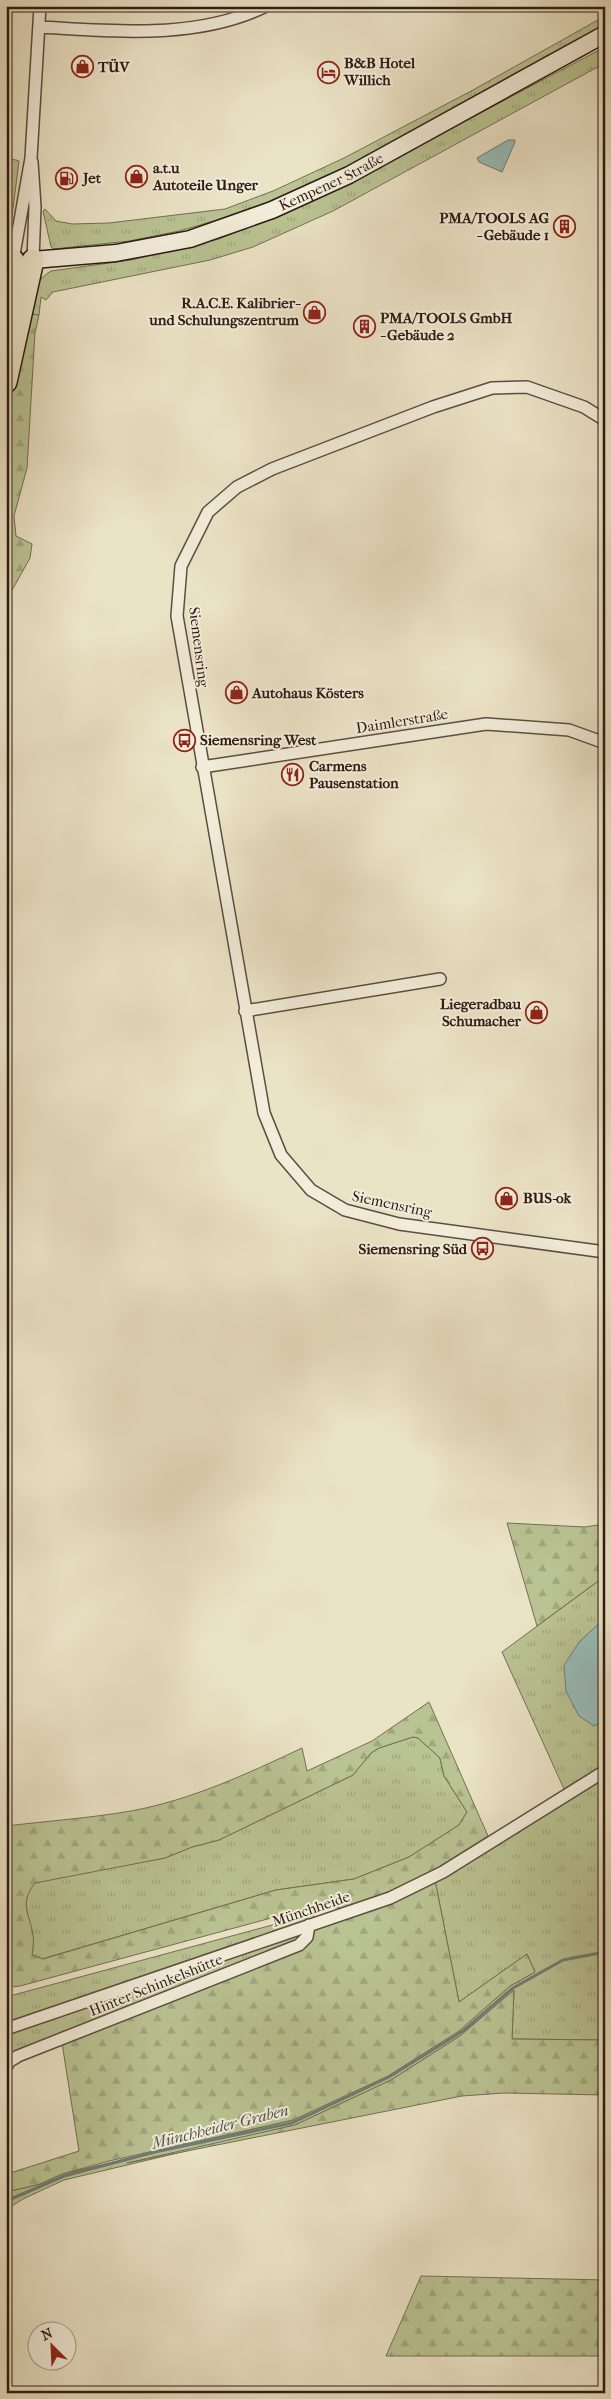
<svg xmlns="http://www.w3.org/2000/svg" width="611" height="2399" viewBox="0 0 611 2399" font-family="'IM FELL French Canon',serif">
<style>
.grass{fill:url(#grass-tufts);stroke:#746f53}
.forest{fill:url(#forest-firs);stroke:#746f53;fill-rule:evenodd}
.water{fill:#99bdba;stroke:#6e7c77}
.lines{fill:none;stroke-linecap:round;stroke-linejoin:round}
.stream{stroke:#6e7c77;stroke-width:3}
.street-casing{stroke:#5d4d40;stroke-width:14}
.secondary-casing{stroke:#2e1b13;stroke-width:19}
.highway-casing{stroke:#2e1b13;stroke-width:24}
.street{stroke:#f2edda;stroke-width:11}
.secondary{stroke:#f2edda;stroke-width:16}
.highway{stroke:#ebe3c6;stroke-width:21}
.labels{text-anchor:middle;stroke-width:4;stroke-linejoin:round;paint-order:stroke}
.poi-label{font-size:15px;font-weight:bold;fill:#2e1b13;stroke:#f2edda;text-anchor:start}
.street-label{font-size:15px;fill:#2e1b13;stroke:#f2edda}
.water-label{font-size:16px;font-style:italic;fill:#53544d;stroke:#f2edda}
</style>
<defs>
<pattern id="grass-tufts" width="24" height="20" patternUnits="userSpaceOnUse" patternTransform="scale(1.25)"><rect width="24" height="20" fill="#bac393"/><path d="M3 7l-1-3M5 7V3M7 7l1-3M15 17l-1-3M17 17v-4M19 17l1-3" fill="none" stroke="#a0a77e"/></pattern>
<pattern id="forest-firs" width="22" height="20" patternUnits="userSpaceOnUse" patternTransform="scale(1.25)"><rect width="22" height="20" fill="#bac393"/><path d="M5 1l3.5 6h-7zM16 11l3.5 6h-7z" fill="#a0a77e"/></pattern>
</defs>
<rect width="100%" height="100%" fill="#ebe3c6"/>
<filter id="stains"><feTurbulence type="fractalNoise" baseFrequency=".004" numOctaves="4"/><feColorMatrix values="0 0 0 0 .2 0 0 0 0 .09 0 0 0 0 .02 0 0 0 .5 -.17"/></filter>
<radialGradient id="worn" r=".72"><stop offset=".6" stop-color="#630" stop-opacity="0"/><stop offset="1" stop-color="#630" stop-opacity=".3"/></radialGradient>
<!-- grass -->
<path class="grass" d="M605,16V29L350,167L259,208L179,231L129,241L54,249L51,247L43,211L45,209L56,221L72,224L109,223L225,209L273,191L344,158L473,90Z
M605,47V63L333,211L253,247L210,260L53,292L46,300L41,297L39,315L31,314C34,294 33,282 51,271L131,260L219,239L294,209L359,177Z
M12,159L19,161L10,232L6,240L9,163Z
M605,1576V1620L580,1641L594,1726L605,1720V1764L564,1789L502,1652Z
M413,1737L418,1738L440,1758L444,1776L467,1812L459,1825L409,1857L354,1879L276,1890L42,1959L32,1955C33,1949 34,1941 32,1935C29,1916 17,1892 40,1880L165,1858L192,1847L219,1840L353,1775L371,1753L379,1748Z
M605,1776V2040L512,2039L514,1991L460,2036L391,2080L295,2125L64,2180L23,2199L7,2209V2192L40,2184L62,2174L293,2120L459,2031L510,1986L535,1972L527,1954L459,2002L435,1880Z
M313,1914L315,1919L9,2034L302,1933L301,1941L6,2057V1997Z"/>
<!-- forest -->
<path class="forest" d="M31,314L39,315L35,333L27,468L14,516L16,536L32,544L30,558L6,601V420Z
M507,1523L585,1527L605,1524V1576L537,1626Z
M429,1702L488,1836L407,1887L341,1908L312,1907L20,1986L12,1987L6,1981V1826C48,1821 90,1818 131,1811C191,1800 247,1774 302,1748L307,1771L372,1741ZM413,1737L418,1738L440,1758L444,1776L467,1812L459,1825L409,1857L354,1879L276,1890L43,1959L32,1955C33,1949 34,1941 33,1935C29,1912 19,1904 35,1883L165,1858L192,1847L219,1840L353,1775L371,1753L379,1748Z
M435,1880L459,2002L527,1954L535,1972L510,1986L459,2031L388,2076L293,2120L109,2161L62,2174L40,2184L7,2192V2174L79,2151L62,2043L311,1938L317,1927L410,1895Z
M514,1990L512,2039L605,2040V2095L504,2093L462,2096L127,2163L295,2125L391,2080L460,2036Z
M421,2276L605,2280V2356H386Z"/>
<!-- water -->
<path class="water" d="M508,140H515V142L502,172L479,162L477,158Z
M603,1620H605V1720L594,1726L579,1716L566,1691L564,1665L580,1641Z"/>
<g class="lines">
<!-- stream -->
<path class="stream" d="M11,2199L64,2176L155,2152L292,2123L389,2077L463,2031L513,1988L563,1960L605,1952"/>
<defs>
<path id="street" d="M40,27C114,31 197,40 266,6
M32,162L35,207L33,260
M13,260L31,158L40,6
M605,420L584,407L527,387L492,388L433,407L272,469L237,487L208,512L181,566L177,616L264,1113L281,1155L311,1190L345,1210L399,1224L605,1252
M202,767L486,724L569,730L605,743
M245,1011L440,979
M6,2029L390,1898L443,1872L605,1771
M6,2067L10,2061L18,2056L299,1945L307,1937L309,1925"/>
<g id="secondary">
<path id="s1" d="M33,260L116,253L190,239L272,210L349,175L605,34"/>
</g>
<path id="highway" d="M6,301L13,260
M6,382L33,260"/>
</defs>
<!-- street casing -->
<use href="#street" class="street-casing"/>
<!-- secondary casing -->
<use href="#secondary" class="secondary-casing"/>
<!-- highway casing -->
<use href="#highway" class="highway-casing"/>
<!-- street -->
<use href="#street" class="street"/>
<!-- secondary -->
<use href="#secondary" class="secondary"/>
<!-- highway -->
<use href="#highway" class="highway"/>
</g>
<!-- icons -->
<defs>
<symbol id="shop-ring" viewBox="-11 -11 22 22"><circle r="9.5" fill="#f2edda" stroke="#8f2418" stroke-width="1.5"/><path d="M-5-2.5h2.3a2.7 3.5 0 0 1 5.4 0H5L5.5 6h-11ZM-1.5-2.5h3a1.5 2.3 0 0 0-3 0Z" fill="#8f2418"/></symbol>
<symbol id="hotel-ring" viewBox="-11 -11 22 22"><circle r="9.5" fill="#f2edda" stroke="#8f2418" stroke-width="1.5"/><path d="M-6-4.5h1.5V1H6V5H4.5V3h-9V5H-6ZM-4 0a1.8 1.8 0 1 1 3.6 0ZM.5 0V-2.5h3Q6-2.5 6 0Z" fill="#8f2418"/></symbol>
<symbol id="fuel-ring" viewBox="-11 -11 22 22"><circle r="9.5" fill="#f2edda" stroke="#8f2418" stroke-width="1.5"/><path d="M-5.5-6h7V0h2V4h1.3V-2.5L3-4.5l.8-.8L6-3V5H2.5V1h-1V6h-7ZM-4.2-4.7v3.2H.2V-4.7Z" fill="#8f2418"/></symbol>
<symbol id="building-ring" viewBox="-11 -11 22 22"><circle r="9.5" fill="#f2edda" stroke="#8f2418" stroke-width="1.5"/><path d="M-4-6H4V6H1V3H-1V6H-4ZM-2.5-4.3h1.7v1.8h-1.7ZM.8-4.3h1.7v1.8H.8ZM-2.5-1h1.7V.8h-1.7ZM.8-1h1.7V.8H.8Z" fill="#8f2418"/></symbol>
<symbol id="bus-ring" viewBox="-11 -11 22 22"><circle r="9.5" fill="#f2edda" stroke="#8f2418" stroke-width="1.5"/><path d="M-5-6H5V4H4V6H2V4H-2V6H-4V4H-5ZM-3.5-4V0h7V-4ZM-3.5 1.2v1.5H-2V1.2ZM2 1.2v1.5H3.5V1.2Z" fill="#8f2418"/></symbol>
<symbol id="restaurant-ring" viewBox="-11 -11 22 22"><circle r="9.5" fill="#f2edda" stroke="#8f2418" stroke-width="1.5"/><path d="M-5-6h1v4h1v-4h1v4h1v-4h1v5L-1.5 .5V6h-2V.5L-5-1ZM5-6V6H3V1.5H1.5Q1.5-4 5-6Z" fill="#8f2418"/></symbol>
</defs>
<g fill-rule="evenodd">
<use href="#shop-ring" x="70" y="54" width="25" height="25"/>
<use href="#hotel-ring" x="316" y="60" width="25" height="25"/>
<use href="#shop-ring" x="124" y="164" width="25" height="25"/>
<use href="#fuel-ring" x="54" y="166" width="25" height="25"/>
<use href="#building-ring" x="552" y="214" width="25" height="25"/>
<use href="#shop-ring" x="302" y="300" width="25" height="25"/>
<use href="#building-ring" x="352" y="314" width="25" height="25"/>
<use href="#shop-ring" x="224" y="680" width="25" height="25"/>
<use href="#bus-ring" x="172" y="728" width="25" height="25"/>
<use href="#restaurant-ring" x="280" y="762" width="25" height="25"/>
<use href="#shop-ring" x="524" y="1000" width="25" height="25"/>
<use href="#shop-ring" x="494" y="1186" width="25" height="25"/>
<use href="#bus-ring" x="470" y="1236" width="25" height="25"/>
</g>
<g class="labels">
<!-- poi labels -->
<g class="poi-label">
<text x="344" y="68">B&amp;B Hotel<tspan x="344" dy="17">Willich</tspan></text>
<text x="98" y="72">TÜV</text>
<text x="153" y="173">a.t.u<tspan x="153" dy="17">Autoteile Unger</tspan></text>
<text x="83" y="183">Jet</text>
<text x="549" y="223" text-anchor="end">PMA/TOOLS AG<tspan x="549" dy="17">- Gebäude 1</tspan></text>
<text x="299" y="308" text-anchor="end">R.A.C.E. Kalibrier-<tspan x="299" dy="17">und Schulungszentrum</tspan></text>
<text x="380" y="323">PMA/TOOLS GmbH<tspan x="380" dy="17">- Gebäude 2</tspan></text>
<text x="252" y="698">Autohaus Kösters</text>
<text x="200" y="745">Siemensring West</text>
<text x="309" y="771">Carmens<tspan x="309" dy="17">Pausenstation</tspan></text>
<text x="521" y="1009" text-anchor="end">Liegeradbau<tspan x="521" dy="17">Schumacher</tspan></text>
<text x="523" y="1203">BUS-ok</text>
<text x="467" y="1254" text-anchor="end">Siemensring Süd</text>
</g>
<!-- street labels -->
<g class="street-label">
<text dy="5" stroke="none"><textPath href="#s1" startOffset="311">Kempener Straße</textPath></text>
<text transform="translate(199 647) rotate(83)" y="5">Siemensring</text>
<text transform="translate(402 721) rotate(-9)" y="5">Daimlerstraße</text>
<text transform="translate(392 1204) rotate(12)" y="5">Siemensring</text>
<text transform="translate(311 1909) rotate(-19)" y="5">Münchheide</text>
<text transform="translate(156 1985) rotate(-22)" y="5">Hinter Schinkelshütte</text>
</g>
<!-- water labels -->
<g class="water-label">
<text transform="translate(220 2126) rotate(-14)" y="6">Münchheider Graben</text>
</g>
</g>
<!-- margin -->
<rect width="611" height="2399" fill="none" stroke="#ebe3c6" stroke-width="25"/>
<rect x="8" y="8" width="596" height="2384" fill="none" stroke="#2e1b13" stroke-width="2.5"/>
<rect x="12" y="12" width="586" height="2374" fill="none" stroke="#2e1b13"/>
<!-- north arrow -->
<g transform="translate(52 2346) rotate(336)"><circle r="24" fill="#f2edda" stroke="#a4998a"/>
<path d="M0-4L9 19L0 12L-9 19Z" fill="#8f2418"/>
<text y="-8" font-size="14" font-weight="bold" text-anchor="middle" fill="#2e1b13">N</text>
</g>
<rect width="100%" height="100%" filter="url(#stains)"/>
<rect width="100%" height="100%" fill="url(#worn)"/>
</svg>
